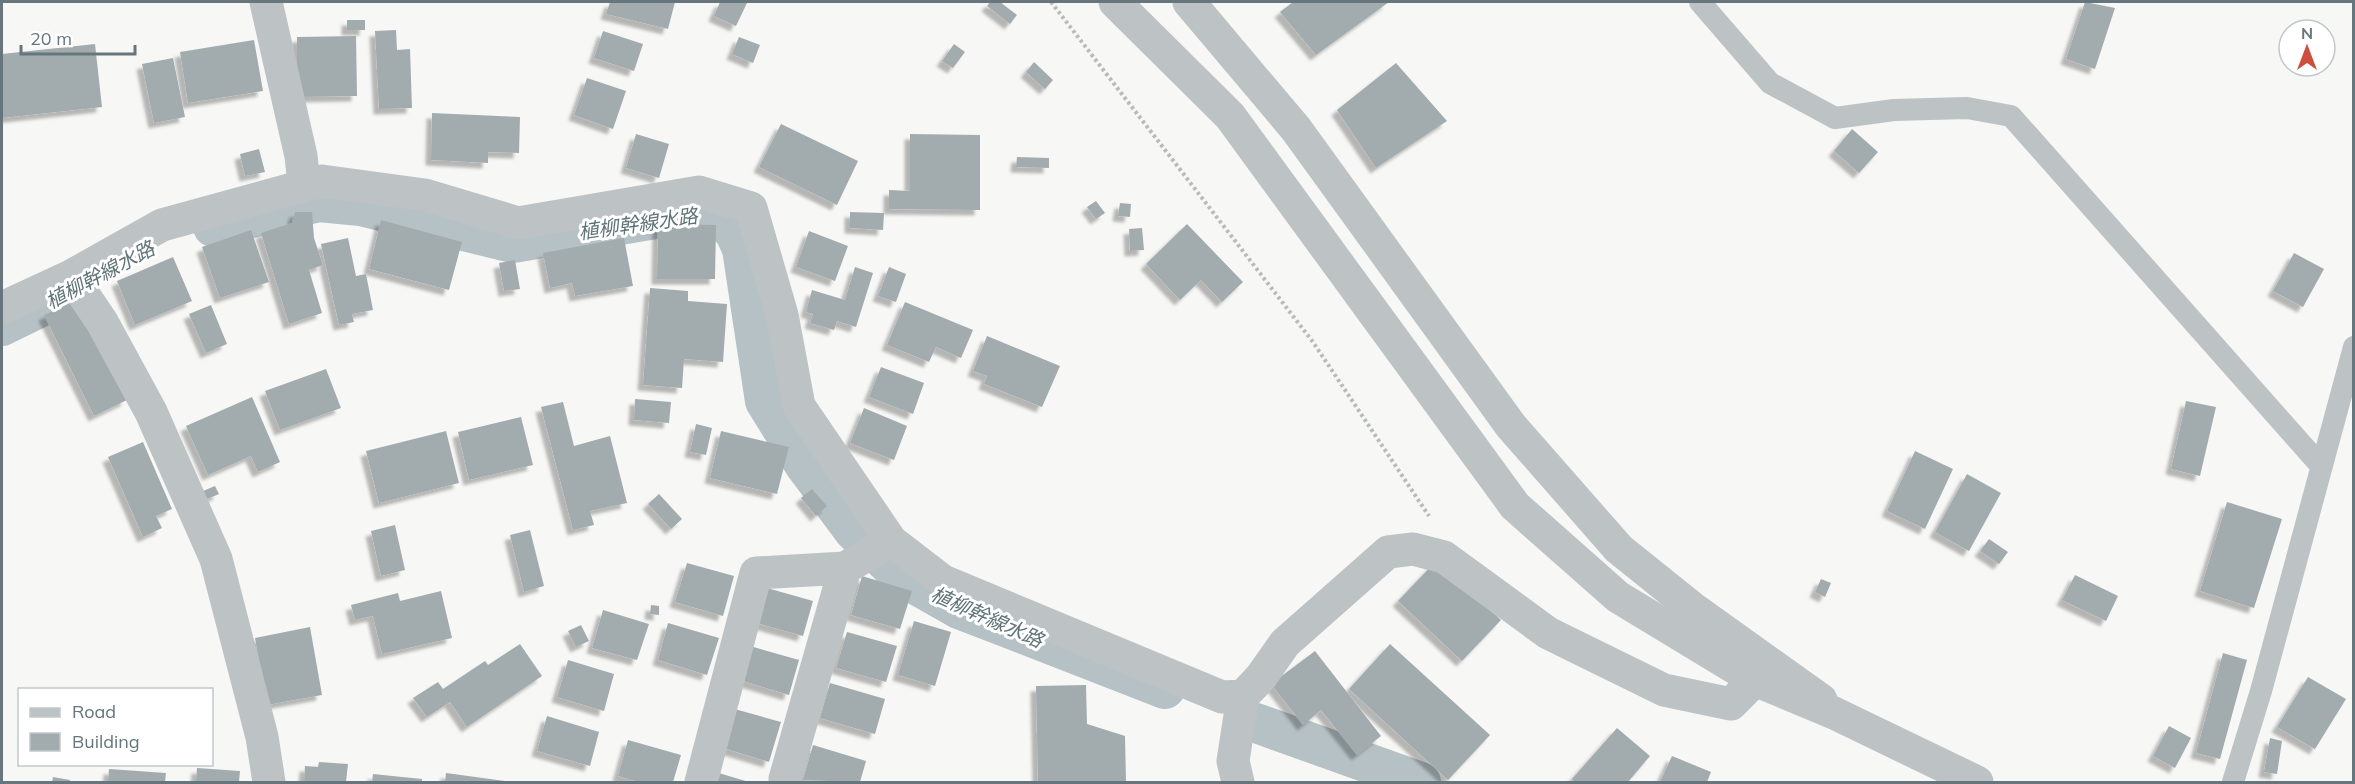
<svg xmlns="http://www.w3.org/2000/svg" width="2355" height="784" viewBox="0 0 2355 784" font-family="Mulish,'Noto Sans JP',sans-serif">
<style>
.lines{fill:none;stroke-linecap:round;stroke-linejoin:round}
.canal{stroke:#b5c1c4;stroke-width:40}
.building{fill:#a2acaf;filter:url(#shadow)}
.path{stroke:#b7bbbc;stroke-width:4;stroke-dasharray:3 3;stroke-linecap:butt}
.service{stroke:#bdc2c4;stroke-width:22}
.minor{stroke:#bdc2c4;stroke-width:33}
.tertiary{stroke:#bdc2c4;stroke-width:33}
.labels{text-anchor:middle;stroke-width:6;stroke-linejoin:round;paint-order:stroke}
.water-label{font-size:20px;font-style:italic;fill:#607477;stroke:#fff}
</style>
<defs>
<filter id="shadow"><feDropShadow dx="-5.5" dy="5.5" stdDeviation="1.5" flood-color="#0004"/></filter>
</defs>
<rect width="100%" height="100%" fill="#f7f7f5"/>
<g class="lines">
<!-- canal -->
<path class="canal" d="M213,227L319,202L361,206L513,243L691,213L723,220L735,233L742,249L765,401L804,464L854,531L901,576L959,609L1165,689
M2,326L55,300
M1256,723L1421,782"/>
</g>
<!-- building -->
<path class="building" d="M610,2H675L668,29L606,14Z
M720,2L747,3L736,26L714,16Z
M990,2H1000L1017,15L1010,24L987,6Z
M1293,2H1389L1316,55L1280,12Z
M2085,2L2115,8L2095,69L2066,59Z
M347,20H365V30H347Z
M396,30L397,50L410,49L412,108L379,109L375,31Z
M603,31L643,44L634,71L594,58Z
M356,36L357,96L297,97V37Z
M739,37L760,45L753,63L732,54Z
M254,40L263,91L188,103L180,52Z
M95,44L102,107L2,118V54Z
M954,44L965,52L953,68L942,61Z
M173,58L185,117L154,123L142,64Z
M1034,62L1053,80L1045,89L1026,72Z
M1396,63L1447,121L1376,168L1337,110Z
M587,78L626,91L613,129L574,115Z
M432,113L520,117L519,153L488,152V163L431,160Z
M781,124L858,161L837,205L759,167Z
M1852,129L1878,152L1859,173L1834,151Z
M636,134L669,144L659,178L626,168Z
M910,134L980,135V210L889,209V190L910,191Z
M259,149L265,172L245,176L240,154Z
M1017,157L1049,158V168L1016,167Z
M1096,201L1105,213L1096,219L1087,207Z
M1120,203L1131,204L1130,217L1118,216Z
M295,212H312L314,238L323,265L309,270L322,313L289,324L261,233L292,223Z
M850,212L884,213L883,230L850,228Z
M381,220L462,242L449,290L369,269Z
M658,224L716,225L715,279H657Z
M1187,224L1243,282L1222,302L1201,280L1180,300L1146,264Z
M1142,228L1144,250L1130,251L1129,229Z
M251,230L269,282L220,298L202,247Z
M809,231L848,246L835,281L796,267Z
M348,238L356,276L366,274L373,310L352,314L354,322L339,325L321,244Z
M624,238L633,286L575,296L572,283L550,288L543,253Z
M2294,253L2324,269L2303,307L2273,291Z
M173,257L192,301L135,325L117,281Z
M515,260L520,289L504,291L499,263Z
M855,267L873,273L856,327L837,321L834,330L810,323L813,314L806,312L812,290L845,300Z
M889,267L906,274L896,302L878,296Z
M650,288L688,291V301L727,304L723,362L684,359L682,388L643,385Z
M77,300L127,400L94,416L44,315Z
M905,302L973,330L961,358L936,347L929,362L887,345Z
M211,305L227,344L206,353L189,314Z
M987,336L1060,366L1042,407L984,384L987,376L973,371Z
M881,367L924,383L913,414L869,397Z
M326,369L341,408L280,430L265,391Z
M252,397L280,462L258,472L251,456L208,475L186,426Z
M635,399L671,402L669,423L634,420Z
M2186,401L2216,407L2200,476L2171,469Z
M563,402L574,446L610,436L627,503L590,511L594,525L573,530L541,407Z
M864,408L907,426L894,460L850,443Z
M521,417L533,465L469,480L458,432Z
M696,424L712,428L706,455L690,452Z
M446,431L459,483L379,503L366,451Z
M721,431L789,447L777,494L710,478Z
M143,442L172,509L156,516L162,528L143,537L108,457Z
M1915,451L1953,469L1925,529L1887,511Z
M1967,474L2001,493L1969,551L1935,532Z
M215,486L219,494L207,499L203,491Z
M812,489L827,506L816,516L801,498Z
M659,494L682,519L671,529L648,504Z
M2227,502L2282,519L2254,608L2200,591Z
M395,525L405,570L381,576L371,531Z
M530,530L544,586L524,592L510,535Z
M1989,539L2008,552L1999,564L1980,551Z
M1437,560L1501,620L1462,661L1398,601Z
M687,563L734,576L723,616L675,602Z
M2075,575L2118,596L2106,621L2062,600Z
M862,576L912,591L900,629L851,615Z
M1821,579L1831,583L1825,597L1815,592Z
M767,588L813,601L803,636L757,623Z
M441,591L452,638L382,654L373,616L355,620L351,605L398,593L400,601Z
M651,605L659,606V615L650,614Z
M603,610L649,624L637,660L592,648Z
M914,621L951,632L935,686L898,675Z
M668,623L719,638L707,675L658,660Z
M581,625L589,641L576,647L568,631Z
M310,627L322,695L267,705L255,638Z
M847,632L897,646L886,682L836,668Z
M520,644L542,676L467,727L450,702L427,717L413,698L438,682L443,689L485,661L488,665Z
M1390,644L1490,735L1448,780L1349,689Z
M750,646L799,660L789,695L740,680Z
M1315,651L1381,736L1357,755L1321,710L1303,725L1271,684Z
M2223,653L2247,660L2220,759L2196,753Z
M568,660L614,674L604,711L557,697Z
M2308,677L2346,699L2315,749L2277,727Z
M830,683L885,699L875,734L820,718Z
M1086,685L1087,724L1125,736L1126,782H1038L1036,686Z
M731,708L781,722L769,762L720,747Z
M547,716L599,732L590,766L537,751Z
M2169,726L2191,738L2175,768L2153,756Z
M1617,728L1650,756L1628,782H1575L1572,779Z
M2270,738L2282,741L2277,774L2264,772Z
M628,740L681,755L673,782H638L618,776Z
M813,745L866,761L860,782L803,780Z
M1672,756L1711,772L1707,782H1660Z
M319,762L348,764L346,782H304L305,766L318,767Z
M197,768L240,771L239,782H196Z
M109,769L166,773L165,782H108Z
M712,771L749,782H709Z
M446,773L505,781V782H445Z
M373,774L422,779V782H372Z
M53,777L70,780V782H52Z"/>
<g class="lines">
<!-- path -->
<path class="path" d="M1051,2L1313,342L1429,516"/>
<!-- service -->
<path class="service" d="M1700,2L1770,83L1835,118L1894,110L1967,108L2011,116L2321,466
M2233,782L2261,691L2354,347"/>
<!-- minor -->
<path class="minor" d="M266,2L301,156L304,184
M1189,2L1296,129L1511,426L1619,549L1695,610L1821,700
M71,276L102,322L151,412L216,559L262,737L269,782
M2,308L71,276L162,225L322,181L425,195L518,223L699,192L751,208L782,315L799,406L891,541L943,581L1222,697L1243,696L1261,677L1285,643L1388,552L1413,549L1444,557L1548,633L1664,690L1731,704L1755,680
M785,779L845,568
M701,782L756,573L845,568L891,541
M1238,782L1233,761L1243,696"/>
<!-- tertiary -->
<path class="tertiary" d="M1115,2L1230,116L1515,506L1618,597L1755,680L1834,713L1977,782"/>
</g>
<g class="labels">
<!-- water labels -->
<g class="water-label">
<text transform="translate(638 224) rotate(-8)" y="7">植柳幹線水路</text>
<text transform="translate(100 275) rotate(-28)" y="7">植柳幹線水路</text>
<text transform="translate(987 617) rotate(24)" y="7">植柳幹線水路</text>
</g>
</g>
<!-- border -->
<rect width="2355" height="784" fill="none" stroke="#66767c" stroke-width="6"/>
<!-- legend -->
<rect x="18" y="688" width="195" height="78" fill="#ffffff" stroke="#c2c8cb" stroke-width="1.5"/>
<rect x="30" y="708" width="30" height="9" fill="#bdc2c4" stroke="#c2c8cb" stroke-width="1.5"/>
<text x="72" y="718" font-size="18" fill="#66767c">Road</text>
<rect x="30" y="733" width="30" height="18" fill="#a2acaf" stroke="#c2c8cb" stroke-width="1.5"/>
<text x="72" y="748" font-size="18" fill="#66767c">Building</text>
<!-- north arrow -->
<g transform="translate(2307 48)"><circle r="28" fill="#ffffff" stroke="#c2c8cb" stroke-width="1.5"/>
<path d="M0-4.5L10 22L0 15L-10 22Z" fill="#cd4d3f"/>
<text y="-9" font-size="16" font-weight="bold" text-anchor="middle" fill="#66767c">N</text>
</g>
<!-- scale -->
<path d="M21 45v9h114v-9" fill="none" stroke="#66767c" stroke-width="3"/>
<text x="30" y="45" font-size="18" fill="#66767c" stroke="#ffffff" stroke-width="4.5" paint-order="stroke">20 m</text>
</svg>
